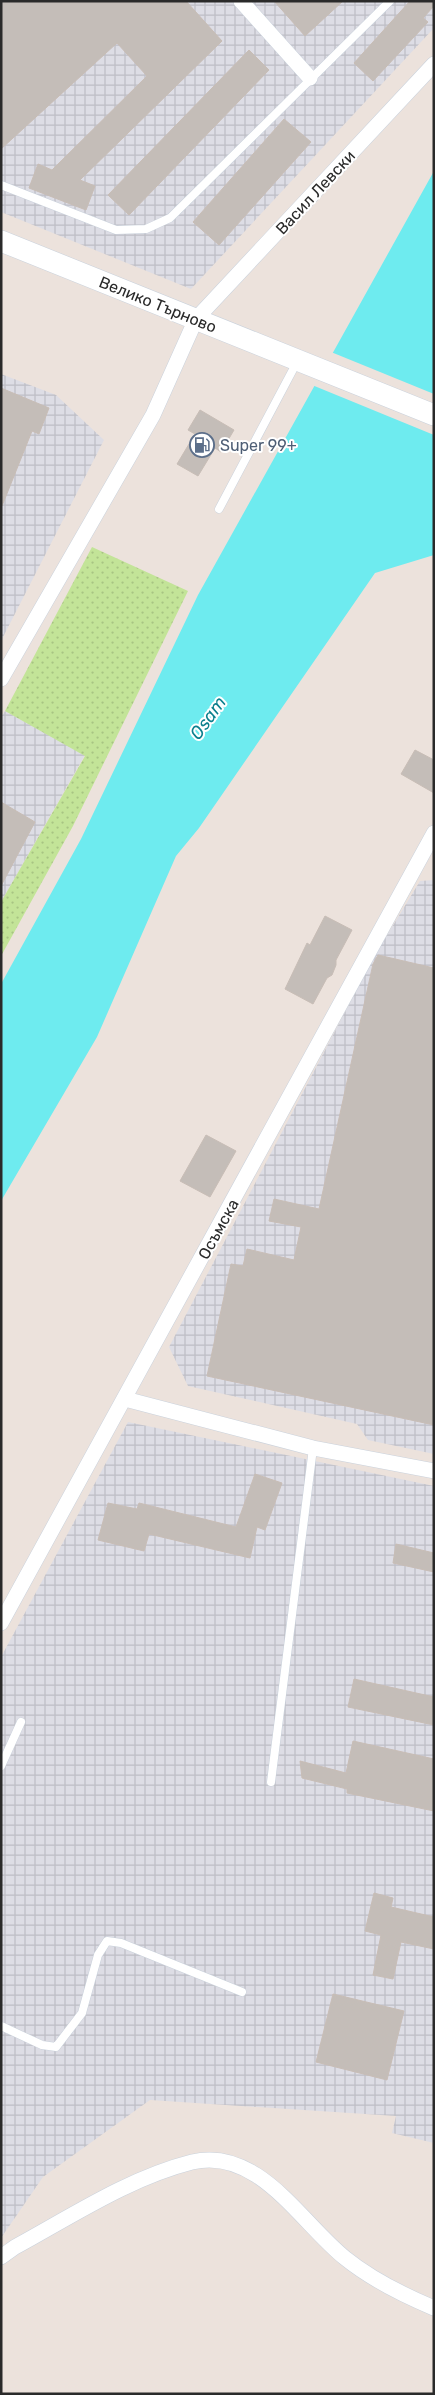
<svg xmlns="http://www.w3.org/2000/svg" width="435" height="2395" viewBox="0 0 435 2395" font-family="Rubik,sans-serif">
<style>
.industrial{fill:url(#industrial-grid)}
.grass{fill:url(#grass-dots)}
.water{fill:#6eebef}
.pier{fill:#ece2dc}
.building{fill:#c4bdb8;stroke:#c8bdb6}
.lines{fill:none;stroke-linecap:round;stroke-linejoin:round}
.lane-casing{stroke:#cad2dc;stroke-width:9}
.street-casing{stroke:#cad2dc;stroke-width:16}
.secondary-casing{stroke:#cad2dc;stroke-width:22}
.lane{stroke:#fff;stroke-width:8}
.street{stroke:#fff;stroke-width:15}
.secondary{stroke:#fff;stroke-width:21}
.labels{text-anchor:middle;stroke-width:4;stroke-linejoin:round;paint-order:stroke}
.street-label{font-size:16px;fill:#2a2a2a;stroke:#fff}
.service-label{font-size:16px;fill:#4e5e75;stroke:#fff;text-anchor:start}
.water-label{font-size:18px;font-style:italic;fill:#0c808e;stroke:#fff}
</style>
<defs>
<pattern id="industrial-grid" width="8" height="8" patternUnits="userSpaceOnUse" patternTransform="scale(1.25)"><rect width="8" height="8" fill="#dddde5"/><path d="M0 4h8M4 0v8" fill="none" stroke="#bebec5"/></pattern>
<pattern id="grass-dots" width="8" height="8" patternUnits="userSpaceOnUse" patternTransform="scale(1.25)"><rect width="8" height="8" fill="#c3e498"/><path d="M2 2h.1M6 6h.1" fill="none" stroke="#a8c483" stroke-width="1.8" stroke-linecap="round"/></pattern>
</defs>
<rect width="100%" height="100%" fill="#ece2dc"/>
<!-- industrial -->
<path class="industrial" d="M1,1H434V28L191,289L1,212Z
M1,374L56,395L104,440L1,641Z
M5,711L85,755L1,902V717Z
M434,880V1454L368,1440L357,1424L188,1386L169,1347L375,955L420,881Z
M128,1422L434,1486V2143L392,2133L396,2116L150,2100L43,2177L1,2238V1657Z"/>
<!-- grass -->
<path class="grass" d="M92,547L188,591L73,826L1,956V902L85,756L5,711Z"/>
<!-- water -->
<path class="water" d="M434,171V555L375,573L199,828L176,856L97,1037L1,1201V984L81,839L198,595Z"/>
<!-- pier -->
<path class="pier" d="M331,352L434,394V435L312,385Z"/>
<!-- building -->
<path class="building" d="M1,1H186L222,41L80,180L95,186L86,210L29,188L38,164L52,170L147,76L117,43L1,149Z
M274,1H343L305,36Z
M410,1H434V6L423,18L428,22L373,81L354,63Z
M249,50L269,70L129,215L108,195Z
M284,119L311,142L219,245L193,222Z
M1,388L49,408L39,434L32,431L2,506Z
M200,410L234,430L221,452L215,448L198,476L177,464L195,434L188,430Z
M415,750L434,760V793L401,774Z
M1,802L35,822L1,886Z
M325,916L352,930L336,960V965L332,975L327,978L313,1004L285,989L307,943L310,945Z
M378,955L434,968V1425L207,1376L231,1264L243,1266L247,1249L294,1260L301,1227L269,1221L274,1199L319,1209L373,964Z
M206,1135L236,1151L210,1197L180,1181Z
M255,1474L282,1483L265,1530L257,1527L250,1558L149,1534L144,1551L98,1540L108,1503L137,1509L139,1503L236,1527Z
M396,1544L434,1553V1572L393,1563Z
M354,1679L434,1697V1725L348,1707Z
M353,1741L434,1759V1811L347,1793V1789L302,1778L300,1761L346,1773Z
M374,1893L393,1898L391,1907L434,1917V1949L401,1942L393,1979L373,1975L381,1935L365,1931Z
M333,1994L404,2011L387,2080L316,2062Z"/>
<g class="lines">
<defs>
<path id="lane" d="M1,185L116,230L146,229L170,218L390,1
M219,509L297,362
M1,1766L21,1722
M271,1782L313,1448
M1,2026L42,2045L56,2047L82,2013L98,1955L107,1941L121,1943L242,1992"/>
<path id="street" d="M241,1L310,78
M1,679L153,415L196,319L434,64
M125,1399L313,1448L434,1471
M1,1623L434,833
M1,2257L15,2247C72,2216 129,2178 192,2162C258,2146 301,2223 345,2258C371,2279 403,2295 434,2308"/>
<path id="secondary" d="M1,241L434,415"/>
</defs>
<!-- lane casing -->
<use href="#lane" class="lane-casing"/>
<!-- street casing -->
<use href="#street" class="street-casing"/>
<!-- secondary casing -->
<use href="#secondary" class="secondary-casing"/>
<!-- lane -->
<use href="#lane" class="lane"/>
<!-- street -->
<use href="#street" class="street"/>
<!-- secondary -->
<use href="#secondary" class="secondary"/>
</g>
<!-- icons -->
<defs>
<symbol id="fuel-ring" viewBox="-11 -11 22 22"><circle r="9.5" fill="#fff" stroke="#5c6f8a" stroke-width="1.5"/><path d="M-5.5-6h7V0h2V4h1.3V-2.5L3-4.5l.8-.8L6-3V5H2.5V1h-1V6h-7ZM-4.2-4.7v3.2H.2V-4.7Z" fill="#5c6f8a"/></symbol>
</defs>
<g fill-rule="evenodd">
<use href="#fuel-ring" x="188" y="431" width="28" height="28"/>
</g>
<g class="labels">
<!-- street labels -->
<g class="street-label">
<text transform="translate(315 192) rotate(-47)" y="6">Васил Левски</text>
<text transform="translate(158 304) rotate(22)" y="6">Велико Търново</text>
<text transform="translate(218 1229) rotate(-61)" y="6">Осъмска</text>
</g>
<!-- service labels -->
<g class="service-label">
<text x="220" y="451">Super 99+</text>
</g>
<!-- water labels -->
<g class="water-label">
<text transform="translate(208 718) rotate(-54)" y="6">Osam</text>
</g>
</g>
<!-- border -->
<rect width="435" height="2395" fill="none" stroke="#2a2a2a" stroke-width="5"/>
</svg>
